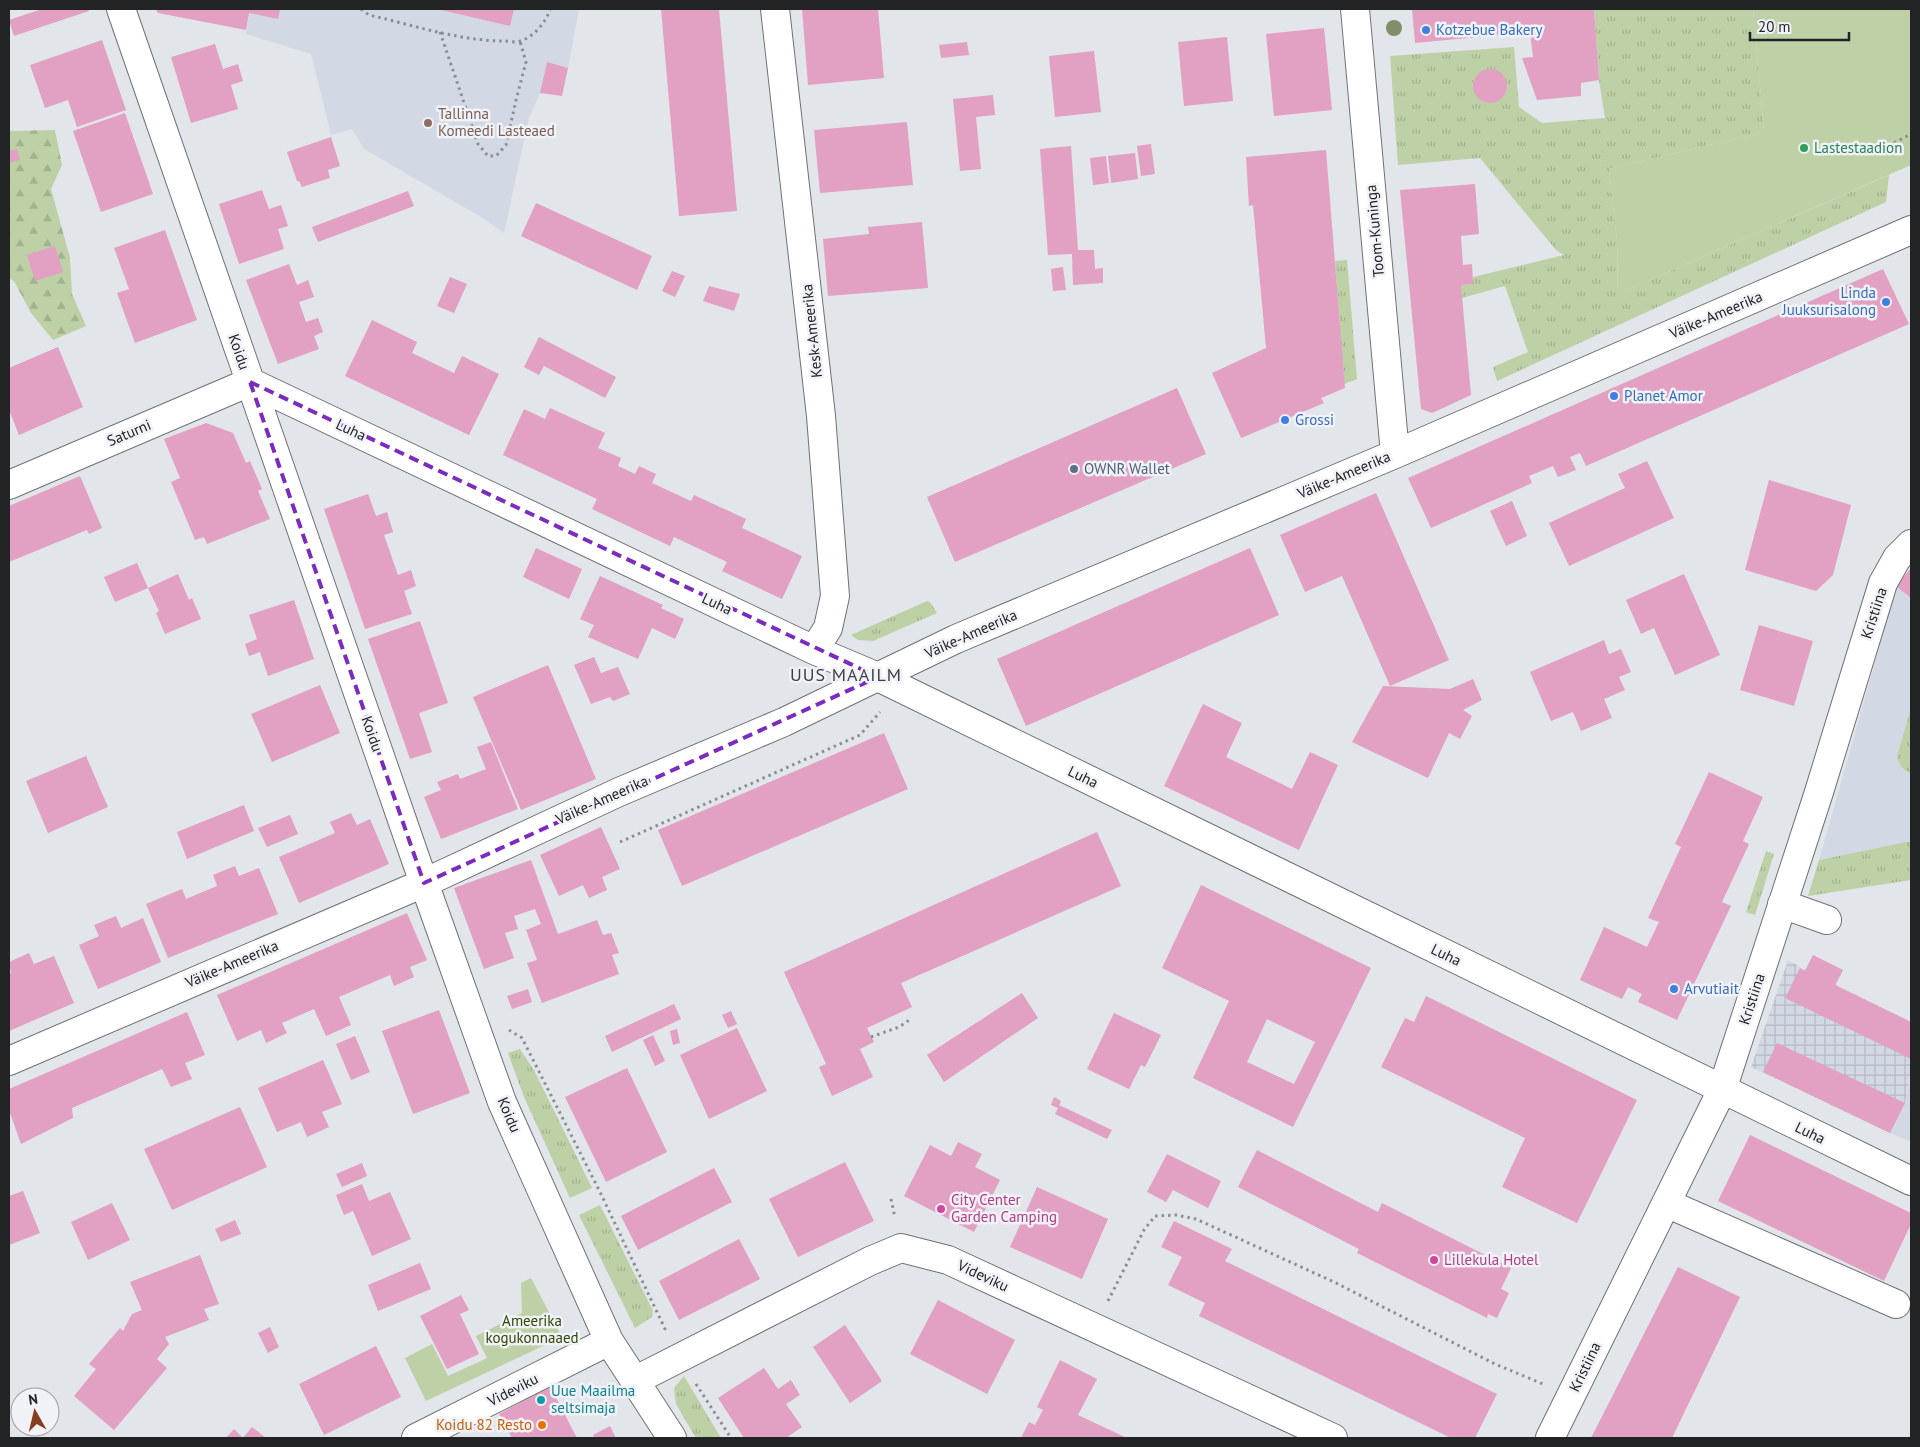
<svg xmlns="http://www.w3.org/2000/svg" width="1920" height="1447" viewBox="0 0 1920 1447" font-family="'PT Sans',sans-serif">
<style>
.built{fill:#d3d9e4}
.industrial{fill:url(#industrial-grid)}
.grass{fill:url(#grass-tufts);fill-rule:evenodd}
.forest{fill:url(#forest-firs)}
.garden{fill:#bdd0a6}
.building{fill:#e2a0c2;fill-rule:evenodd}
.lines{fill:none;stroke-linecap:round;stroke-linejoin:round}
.minor-casing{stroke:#6f7175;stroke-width:30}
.path{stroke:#8c8e91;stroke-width:3;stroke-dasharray:2.5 4;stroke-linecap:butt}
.minor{stroke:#fff;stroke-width:28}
.tree{fill:#808e69}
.marked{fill:none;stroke:#7b2cbf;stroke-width:4;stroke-dasharray:10 6;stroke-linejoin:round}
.shop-dot{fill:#3f7fe0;stroke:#f0f2f7;stroke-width:2}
.education-dot{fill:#8d6e63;stroke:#f0f2f7;stroke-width:2}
.leisure-dot{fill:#2e9e5b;stroke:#f0f2f7;stroke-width:2}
.service-dot{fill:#5c6f8a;stroke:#f0f2f7;stroke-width:2}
.hotel-dot{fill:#d1479c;stroke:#f0f2f7;stroke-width:2}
.culture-dot{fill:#0f9aa8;stroke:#f0f2f7;stroke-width:2}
.food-dot{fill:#e8710a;stroke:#f0f2f7;stroke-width:2}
.labels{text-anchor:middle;stroke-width:5;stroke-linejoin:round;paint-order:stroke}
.shop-label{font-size:15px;fill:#366cbe;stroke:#f0f2f7;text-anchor:start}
.education-label{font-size:15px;fill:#785e54;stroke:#f0f2f7;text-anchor:start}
.leisure-label{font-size:15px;fill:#27864d;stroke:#f0f2f7;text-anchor:start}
.street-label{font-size:15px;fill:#222325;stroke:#f0f2f7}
.service-label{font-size:15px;fill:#4e5e75;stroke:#f0f2f7;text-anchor:start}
.hotel-label{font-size:15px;fill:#b23c85;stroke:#f0f2f7;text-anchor:start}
.park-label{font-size:15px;fill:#304600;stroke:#f0f2f7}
.culture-label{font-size:15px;fill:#0d838f;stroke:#f0f2f7;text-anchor:start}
.food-label{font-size:15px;fill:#c56008;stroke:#f0f2f7;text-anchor:end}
.quarter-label{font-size:18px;letter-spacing:1px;fill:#3d3f43;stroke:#f0f2f7}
</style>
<defs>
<pattern id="industrial-grid" width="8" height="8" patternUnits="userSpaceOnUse" patternTransform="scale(1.25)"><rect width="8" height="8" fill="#d3d9e4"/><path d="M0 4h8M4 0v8" fill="none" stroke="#b5bac3"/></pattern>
<pattern id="grass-tufts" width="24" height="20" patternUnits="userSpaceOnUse" patternTransform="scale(1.25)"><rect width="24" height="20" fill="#bdd0a6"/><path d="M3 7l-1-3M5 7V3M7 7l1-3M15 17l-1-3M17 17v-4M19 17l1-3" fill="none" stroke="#a2b28f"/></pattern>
<pattern id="forest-firs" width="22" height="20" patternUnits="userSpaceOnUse" patternTransform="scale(1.25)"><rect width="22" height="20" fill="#bdd0a6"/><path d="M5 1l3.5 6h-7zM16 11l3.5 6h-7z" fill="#a2b28f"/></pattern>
</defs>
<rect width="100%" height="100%" fill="#e2e5ea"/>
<!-- built -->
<path class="built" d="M250,9H579L568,68L547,62L540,93L529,118L504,233L481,217L364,149L352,129L331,135L311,54L246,34Z
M1911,576V841L1819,860L1894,595L1898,587Z
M1911,1071V1142L1890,1133L1905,1103Z"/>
<!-- industrial -->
<path class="industrial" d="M1813,955L1843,970L1836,985L1911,1022V1071L1905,1103L1890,1133L1751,1067L1788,960L1805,970Z"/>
<!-- grass -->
<path class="grass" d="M1594,9H1753L1764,132L1609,169L1617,241L1618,294L1889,175L1886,202L1497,381L1493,367L1528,352L1505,286L1462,298L1461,285L1473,284V277L1564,255L1556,250L1480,158L1398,165L1390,56L1514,47L1519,107L1542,123L1605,118L1599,80ZM1490,69C1497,71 1503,73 1505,80C1515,104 1472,115 1474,82L1480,73Z
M1347,260L1357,379L1344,384L1335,261Z
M927,601L930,602L937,613L873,641L858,640L851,635Z
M1911,708V773C1903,771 1899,764 1897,756Z
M1911,841V880L1808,896L1819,860Z
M1766,851L1774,854L1755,915L1746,912Z
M520,1049L535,1072L592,1188L570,1198L524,1097L508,1053Z
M600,1205L653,1311L652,1317L635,1328L579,1215Z
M684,1376L721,1438H696L676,1404L674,1388Z"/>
<!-- forest -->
<path class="forest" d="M55,130L62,165L51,189L70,258L72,294L86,326L53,340L31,313L14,281L9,278V131Z"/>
<!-- garden -->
<path class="garden" d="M1753,9H1911V165L1618,294L1617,241L1609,169L1764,132Z
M531,1278L562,1337L426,1401L405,1358L432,1344L448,1376L487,1358L476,1336L522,1313L521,1283Z"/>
<!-- building -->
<path class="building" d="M42,9H88L89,11L14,36L9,20Z
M156,9H280L278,19L249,13L246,30L158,13Z
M437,9H514L510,26Z
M661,9H719L737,211L679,216Z
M802,9H878L884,78L808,85Z
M1412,9H1594L1599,80L1581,83V96L1537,100L1522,58L1533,57L1530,32L1415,43Z
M1324,28L1332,110L1274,116L1266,34Z
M1227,37L1233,101L1184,106L1178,42Z
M102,40L126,110L77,127L68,100L45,108L30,65Z
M967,42L969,55L941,58L939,45Z
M215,44L223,69L238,64L243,81L231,85L238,109L191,123L171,57Z
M1094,51L1101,112L1055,117L1049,56Z
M547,62L568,68L562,96L540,93Z
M1473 86a17 17 0 1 1 34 0a17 17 0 1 1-34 0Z
M993,95L995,115L976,117L981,169L960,171L953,99Z
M125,113L153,194L101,212L73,131Z
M907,122L913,185L820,193L814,130Z
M331,137L340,166L328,170L330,178L302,187L299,181H297L287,152Z
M1151,144L1155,174L1141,176L1137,146Z
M1071,146L1078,250H1094L1095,269L1103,268V283L1073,285L1072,254L1048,255L1040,149Z
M17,149L20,160L9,163V151Z
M1326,150L1345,388L1321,398L1324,403L1241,438L1212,373L1266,348L1253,205L1249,206L1246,157Z
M1135,153L1138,179L1111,183L1108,156Z
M1106,156L1109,183L1093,185L1090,158Z
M1475,184L1479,234L1461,236L1463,265L1472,264L1473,284L1461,285L1471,395L1432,413L1421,409L1400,190Z
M262,190L269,209L281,205L288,226L278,229L284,249L239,264L219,204Z
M408,191L414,206L318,242L312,227Z
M536,203L652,256L637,290L521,236Z
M922,222L928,288L828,296L823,239L869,234L868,227Z
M165,230L197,320L135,343L117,293L129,289L114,248Z
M55,246L63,272L35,281L27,255Z
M289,264L297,285L308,280L314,297L299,302L306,322L318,318L323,332L314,336L319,349L278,364L246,280Z
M1063,267L1066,290L1053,291L1051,269Z
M1883,269L1909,324L1586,466L1580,453L1570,457L1576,470L1558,477L1553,466L1529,476L1532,483L1431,528L1408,478Z
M672,271L685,276L675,297L662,291Z
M450,277L467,284L454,313L437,306Z
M709,286L740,294L734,311L703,301Z
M372,320L417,342L412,353L454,373L462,356L499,374L469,435L345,376Z
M539,337L616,377L605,398L544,366L539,375L524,367Z
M58,347L83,407L19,435L9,410V368Z
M1177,388L1206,454L955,562L927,497Z
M550,408L605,433L598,448L621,458L618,466L635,474L639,466L656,474L652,483L691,501L694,495L746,519L742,528L802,556L782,599L722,571L727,562L674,537L670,546L592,509L597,499L503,455L524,409L545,419Z
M206,423L233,433L246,463L250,461L262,489L258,491L270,519L207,544L204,537L195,540L171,482L180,478L164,439Z
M1647,461L1674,518L1569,566L1549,523L1625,488L1618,474Z
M80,476L102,528L89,534L87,530L9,562V506Z
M1769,480L1851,505L1833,575L1816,591L1745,570Z
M1376,493L1449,660L1390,686L1342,576L1305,592L1280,535Z
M368,494L376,516L387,512L393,532L384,535L398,575L411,570L416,586L404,591L412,614L365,629L324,509Z
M1512,501L1527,536L1506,546L1490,511Z
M536,548L582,569L569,599L523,577Z
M1250,548L1279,615L1026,726L997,659Z
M137,563L148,588L115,602L104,577Z
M1911,568V598L1896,586Z
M178,574L189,600L192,598L201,619L165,634L156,613L159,611L148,588Z
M1684,574L1720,655L1675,675L1654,628L1641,634L1626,600Z
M600,576L663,605L661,608L684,619L675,639L652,628L638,659L588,637L594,625L580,619Z
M294,600L314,659L268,676L260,652L249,656L245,644L257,639L249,615Z
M420,621L448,703L419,713L432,752L410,759L368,639Z
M1759,625L1813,641L1794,706L1740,690Z
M1604,640L1609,654L1621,649L1631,672L1619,677L1625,690L1604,699L1612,718L1581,731L1573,712L1551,721L1530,672Z
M594,657L601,673L618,667L630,694L613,701L610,697L591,704L574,665Z
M548,665L596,779L521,810L473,697Z
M1473,679L1482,700L1463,710L1472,716L1460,739L1449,733L1428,778L1352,742L1383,686L1450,689Z
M320,685L340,733L272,762L251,714Z
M1203,704L1242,723L1226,757L1292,789L1310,752L1338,765L1299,850L1164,786Z
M884,733L908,789L682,886L658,830Z
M491,742L518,809L441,839L424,797L441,790L437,782L458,774L460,779L486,769L477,747Z
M86,756L108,807L48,833L26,781Z
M1709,772L1763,797L1743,841L1749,844L1722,902L1731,906L1677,1020L1638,1002L1642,994L1628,987L1622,999L1580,980L1604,927L1647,947L1659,922L1648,918L1681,847L1675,844Z
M244,805L254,831L187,859L177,832Z
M351,813L357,825L370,819L389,864L299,903L279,857L335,833L330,822Z
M290,815L298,834L267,847L258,828Z
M601,827L620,869L602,877L607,890L589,898L583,885L559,896L540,855Z
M1097,832L1121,886L901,983L912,1007L867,1028L874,1042L860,1049L873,1077L832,1096L819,1067L826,1064L784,972Z
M531,860L558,934L597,920L603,935L611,933L619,953L612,955L619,974L542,1003L527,963L537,960L526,930L541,924L535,909L514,916L518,929L505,933L514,958L484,969L454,888Z
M235,866L239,876L259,868L278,914L168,958L146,904L182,889L186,899L217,886L213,875Z
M1201,885L1371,968L1293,1127L1193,1078L1229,1001L1162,968ZM1267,1019L1315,1042L1294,1084L1247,1062Z
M407,913L427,960L410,967L414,977L394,986L390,975L339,997L351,1025L326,1036L314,1009L282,1023L287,1033L266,1043L261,1030L237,1041L217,995Z
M116,916L121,928L143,918L161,962L98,989L79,945L99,936L94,925Z
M29,953L34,964L54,956L74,1003L9,1031V974L11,973L9,962Z
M1813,955L1843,970L1835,985L1911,1022V1059L1785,998L1800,968L1805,971Z
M528,989L532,1002L512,1009L507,996Z
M1022,993L1038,1018L944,1082L927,1055Z
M1426,996L1637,1100L1577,1223L1502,1187L1525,1138L1381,1067L1405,1018L1414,1022Z
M674,1004L681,1019L612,1052L605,1036Z
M439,1010L470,1093L413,1114L382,1031Z
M731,1011L737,1024L728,1028L722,1015Z
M187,1012L205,1055L185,1063L192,1079L171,1087L162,1069L72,1108L73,1118L21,1144L9,1110V1089Z
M1114,1013L1161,1035L1145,1067L1141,1065L1129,1089L1087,1069Z
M737,1028L767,1091L709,1119L680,1055Z
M677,1029L680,1043L673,1045L670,1031Z
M653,1035L665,1061L655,1066L643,1040Z
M355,1036L370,1072L351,1080L336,1044Z
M1777,1043L1905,1103L1890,1133L1763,1072Z
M323,1060L342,1104L322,1112L329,1127L307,1137L301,1122L277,1132L258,1088Z
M627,1068L667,1152L606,1182L565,1097Z
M1054,1097L1061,1101L1059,1105L1112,1130L1107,1139L1055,1114L1058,1108L1051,1105Z
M240,1107L267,1167L172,1210L144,1149Z
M1750,1135L1911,1213V1224L1884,1281L1718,1201Z
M958,1142L982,1154L975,1167L1000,1180L974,1232L904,1196L930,1145L951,1156Z
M1257,1150L1378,1212L1382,1203L1511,1268L1501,1289L1509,1293L1497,1318L1488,1314L1487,1318L1357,1253L1359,1249L1238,1187Z
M1167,1154L1221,1181L1208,1208L1173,1190L1166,1202L1147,1192Z
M845,1162L874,1221L798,1257L769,1199Z
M362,1163L367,1176L342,1187L336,1174Z
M714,1168L732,1202L638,1250L621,1216Z
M362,1184L369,1201L390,1192L411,1239L372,1256L353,1211L344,1215L336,1195Z
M1037,1187L1108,1219L1082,1279L1010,1247Z
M23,1191L40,1233L9,1245V1196Z
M112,1203L130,1240L88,1260L71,1222Z
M235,1220L241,1234L221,1242L215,1229Z
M1174,1221L1232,1249L1225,1261L1497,1394L1475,1438H1451L1199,1316L1205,1303L1168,1285L1182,1257L1161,1247Z
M739,1239L760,1279L679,1320L659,1281Z
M200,1255L219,1304L204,1309L209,1320L165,1337L169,1344L157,1359L167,1368L114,1430L74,1396L96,1369L89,1364L120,1328L123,1331L132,1314L142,1310L130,1282Z
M420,1263L431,1289L378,1311L368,1285Z
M1678,1267L1740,1297L1672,1438H1591Z
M461,1295L469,1310L460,1314L479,1354L447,1369L420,1316Z
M938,1300L1015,1340L987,1394L910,1354Z
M845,1325L882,1381L850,1403L813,1347Z
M270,1327L279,1347L268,1353L258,1333Z
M376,1346L401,1397L324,1435L299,1384Z
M1060,1360L1097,1379L1078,1415L1127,1438H1021L1029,1422L1035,1425L1043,1410L1037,1407Z
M764,1368L778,1389L791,1380L800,1395L786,1404L802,1427L786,1438H744L718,1398Z
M550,1386L577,1438H512L499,1414Z
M610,1426L616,1438H595L593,1435Z
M252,1427L266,1438H226L234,1429L243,1438Z"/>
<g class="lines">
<defs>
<path id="minor" d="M121,9L417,863L502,1102L609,1341L672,1438
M775,9L821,416L835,596L828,628L814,650
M1355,9L1395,454
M9,485L250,382L814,650L878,677L1911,1181
M1782,904L1827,920
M9,1061L424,883L619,792L784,722L956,639L1395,454L1911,230
M1666,1203L1896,1304
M634,1381L870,1261L901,1248L948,1260L1333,1438
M416,1438L609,1341
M1550,1438L1722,1090L1819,792L1883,583L1897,558L1911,544"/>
</defs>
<!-- minor casing -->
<use href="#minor" class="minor-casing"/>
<!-- path -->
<path class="path" d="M361,9L369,15C413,25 459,41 504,41C509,41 516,43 520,41C533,38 547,21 550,9
M440,32L478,144L488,156H496L506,145L516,100L526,62L520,41
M1894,143L1911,134
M620,842L860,735L880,712
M509,1030L522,1038L600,1192L666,1331
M871,1037L899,1027L911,1019
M891,1199L895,1218
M1108,1301L1144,1230L1155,1216L1176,1215L1196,1219L1334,1282L1495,1364L1543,1384
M696,1384L731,1438"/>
<!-- minor -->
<use href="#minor" class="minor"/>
</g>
<!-- trees -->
<circle class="tree" cx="1394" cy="28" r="8"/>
<!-- marked area -->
<path class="marked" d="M250,382L878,677L424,883Z"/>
<!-- markers -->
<g class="shop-dot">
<circle cx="1426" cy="30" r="5"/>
<circle cx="1886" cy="302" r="5"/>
<circle cx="1614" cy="396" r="5"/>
<circle cx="1285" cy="420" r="5"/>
<circle cx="1674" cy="989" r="5"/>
</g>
<circle class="education-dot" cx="428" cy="123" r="5"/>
<circle class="leisure-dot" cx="1804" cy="148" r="5"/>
<circle class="service-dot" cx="1074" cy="469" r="5"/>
<g class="hotel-dot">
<circle cx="941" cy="1209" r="5"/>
<circle cx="1434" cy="1260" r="5"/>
</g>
<circle class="culture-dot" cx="541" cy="1400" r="5"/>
<circle class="food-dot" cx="542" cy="1425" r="5"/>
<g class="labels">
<!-- shop labels -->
<g class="shop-label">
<text x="1436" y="35">Kotzebue Bakery</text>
<text x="1876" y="298" text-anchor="end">Linda<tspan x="1876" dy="17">Juuksurisalong</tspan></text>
<text x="1624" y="401">Planet Amor</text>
<text x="1295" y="425">Grossi</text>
<text x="1684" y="994">Arvutiait</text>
</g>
<!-- education labels -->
<g class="education-label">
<text x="438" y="119">Tallinna<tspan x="438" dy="17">Komeedi Lasteaed</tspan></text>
</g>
<!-- leisure labels -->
<g class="leisure-label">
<text x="1814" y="153">Lastestaadion</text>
</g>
<!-- street labels -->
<g class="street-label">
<text transform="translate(1375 231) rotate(-95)" y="5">Toom-Kuninga</text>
<text transform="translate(1716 315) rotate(-23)" y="5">Väike-Ameerika</text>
<text transform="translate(812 331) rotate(-96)" y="5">Kesk-Ameerika</text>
<text transform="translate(239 352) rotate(71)" y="5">Koidu</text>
<text transform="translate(351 430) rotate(25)" y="5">Luha</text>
<text transform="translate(129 433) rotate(-23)" y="5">Saturni</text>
<text transform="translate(1344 475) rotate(-23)" y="5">Väike-Ameerika</text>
<text transform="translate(717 604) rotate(25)" y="5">Luha</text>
<text transform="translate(1874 613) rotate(-72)" y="5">Kristiina</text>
<text transform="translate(971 634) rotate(-24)" y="5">Väike-Ameerika</text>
<text transform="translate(372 734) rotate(71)" y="5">Koidu</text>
<text transform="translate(1083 777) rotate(26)" y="5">Luha</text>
<text transform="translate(602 800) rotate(-24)" y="5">Väike-Ameerika</text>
<text transform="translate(1446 955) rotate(26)" y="5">Luha</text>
<text transform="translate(232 964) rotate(-23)" y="5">Väike-Ameerika</text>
<text transform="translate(1752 999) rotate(-72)" y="5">Kristiina</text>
<text transform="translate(509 1115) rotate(67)" y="5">Koidu</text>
<text transform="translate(1810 1133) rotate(26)" y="5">Luha</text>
<text transform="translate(983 1276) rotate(25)" y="5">Videviku</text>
<text transform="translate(1585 1367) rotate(-64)" y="5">Kristiina</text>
<text transform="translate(513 1390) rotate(-27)" y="5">Videviku</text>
</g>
<!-- service labels -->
<g class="service-label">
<text x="1084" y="474">OWNR Wallet</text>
</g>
<!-- hotel labels -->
<g class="hotel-label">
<text x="951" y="1205">City Center<tspan x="951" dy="17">Garden Camping</tspan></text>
<text x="1444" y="1265">Lillekula Hotel</text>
</g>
<!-- park labels -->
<g class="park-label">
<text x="532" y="1326">Ameerika<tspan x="532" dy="17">kogukonnaaed</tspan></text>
</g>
<!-- culture labels -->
<g class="culture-label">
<text x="551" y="1396">Uue Maailma<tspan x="551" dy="17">seltsimaja</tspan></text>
</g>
<!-- food labels -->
<g class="food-label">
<text x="532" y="1430">Koidu 82 Resto</text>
</g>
<!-- quarter labels -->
<g class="quarter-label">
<text x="846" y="681">UUS MAAILM</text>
</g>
</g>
<!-- border -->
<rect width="1920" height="1447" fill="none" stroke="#222325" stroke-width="20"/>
<!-- north arrow -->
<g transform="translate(35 1412) rotate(352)"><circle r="24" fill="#f0f2f7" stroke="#9e9fa3"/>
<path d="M0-4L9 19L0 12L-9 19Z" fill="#863e20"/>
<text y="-8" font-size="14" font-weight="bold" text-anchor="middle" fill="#222325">N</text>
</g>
<!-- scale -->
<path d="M1750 32v8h99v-8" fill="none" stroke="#222325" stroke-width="2.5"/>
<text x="1758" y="32" font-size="15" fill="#222325" stroke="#f0f2f7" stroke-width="4" paint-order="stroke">20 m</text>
</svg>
